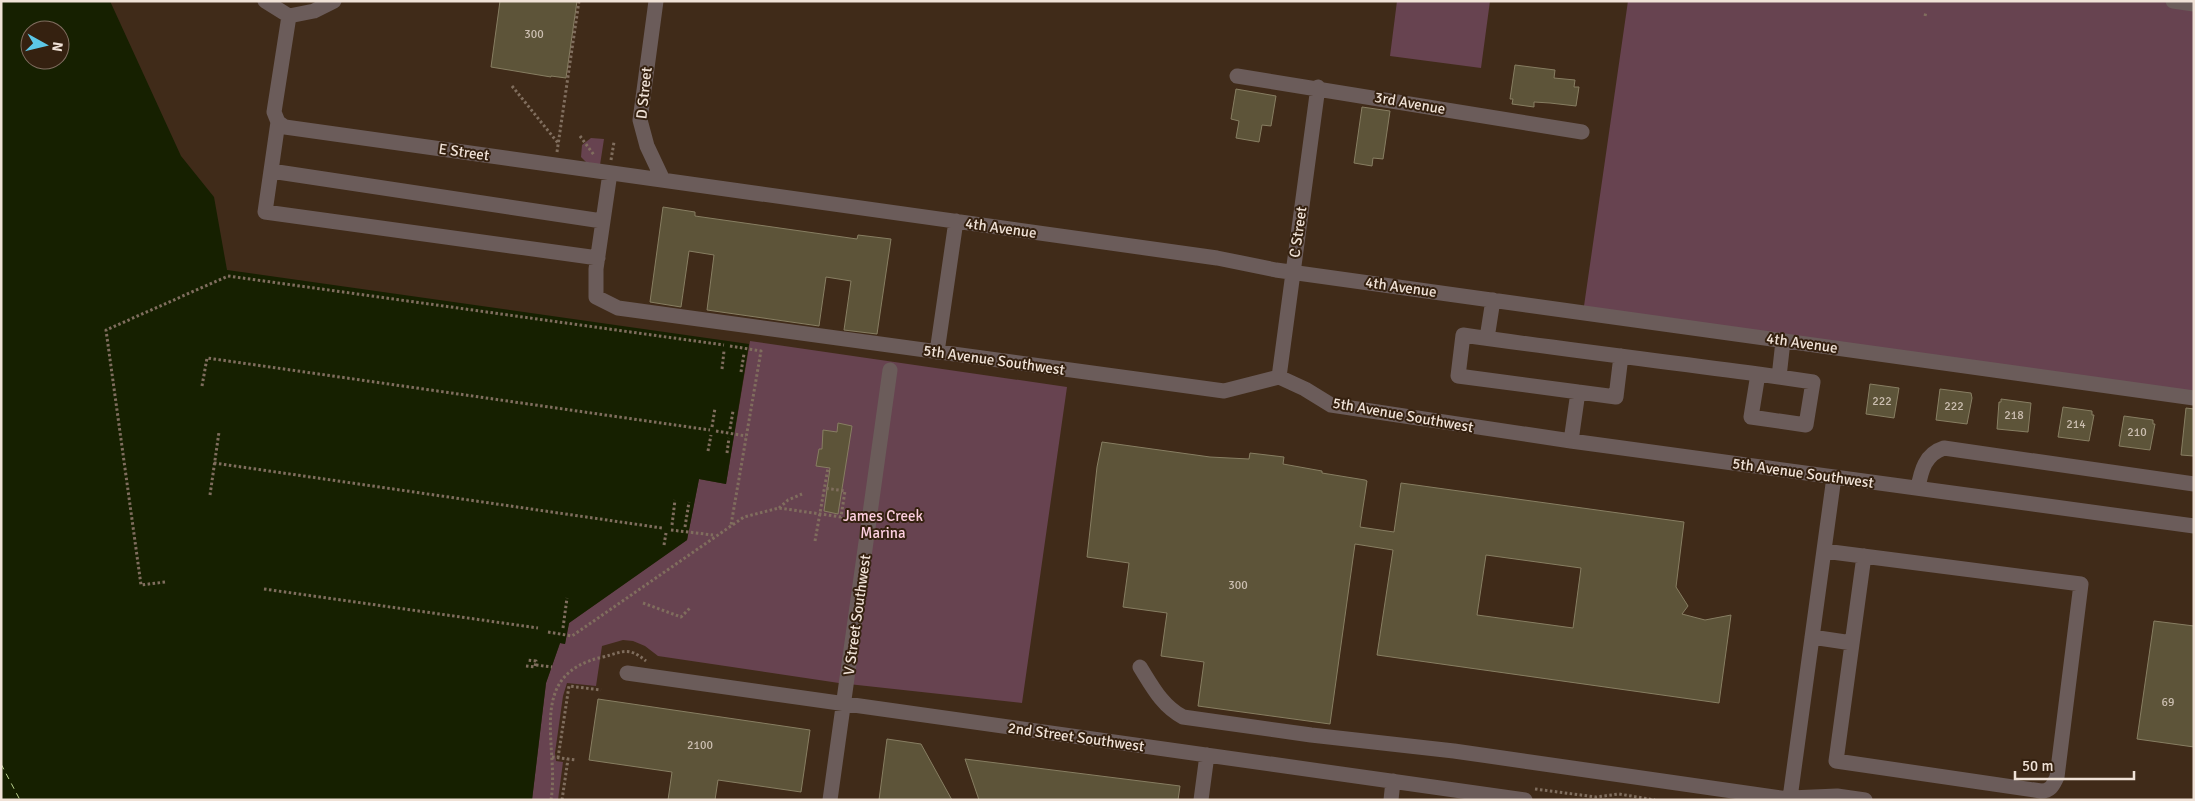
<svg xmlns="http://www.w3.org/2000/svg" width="2195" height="801" viewBox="0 0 2195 801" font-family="Signika,sans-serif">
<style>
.green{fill:#674350}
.water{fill:#162000;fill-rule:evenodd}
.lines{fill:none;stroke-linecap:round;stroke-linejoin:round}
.ferry{stroke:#bad18e;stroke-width:1;stroke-dasharray:6 5;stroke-linecap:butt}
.building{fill:#5d5439;stroke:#877e62;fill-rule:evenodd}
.path{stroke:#806e5e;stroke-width:3;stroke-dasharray:2.5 2.5;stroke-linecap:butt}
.minor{stroke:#6b5c5a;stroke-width:15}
.labels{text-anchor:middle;stroke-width:4;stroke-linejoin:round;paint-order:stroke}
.number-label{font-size:12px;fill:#cbbeb0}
.street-label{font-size:15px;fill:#f0e2d7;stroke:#352110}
.park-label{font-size:15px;fill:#fdcfdf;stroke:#352110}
</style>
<rect width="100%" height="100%" fill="#402b19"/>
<!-- green -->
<path class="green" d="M1397,1H1490L1481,68L1390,56Z
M1628,1H2173L2194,4V398L1583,313Z
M591,138L604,139L600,165L586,162L581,157L582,145Z
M750,341L1067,387L1022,703L839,683L658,656L645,646L633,641L623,640L602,646L596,686L567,683L563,696L555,753L556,761L563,762L558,800H532L546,683L560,643L565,644L569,623L687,540L699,479L726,484Z"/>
<!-- water -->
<path class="water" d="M1,1H110L181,156L214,197L227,270L749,344L726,484L699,479L687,540L569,623L565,644L560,643L546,683L532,800H1ZM30,30H60V60H30Z"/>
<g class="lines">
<!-- ferry -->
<path class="ferry" d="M1,764L20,800"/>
</g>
<!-- building -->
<path class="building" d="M500,1H577L566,78L551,76V77L491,67Z
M1515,65L1555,70L1554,78L1575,80L1574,87H1579L1576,106L1550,103L1534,102V107L1512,104L1513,99H1510Z
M1236,89L1276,96L1271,126L1262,125L1259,142L1236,138L1239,121L1231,119Z
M1362,107L1390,111L1383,159L1373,158L1372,166L1354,163Z
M663,207L695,212V216L857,239L858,235L891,239L877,334L844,330L851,281L826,277L819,326L707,310L714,255L689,251L681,307L650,302Z
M1870,384L1899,388L1894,418L1866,414Z
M1940,389L1971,393L1972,398L1967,424L1936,420Z
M2001,399L2031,403L2028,432L1997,429L1999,402H2001Z
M2063,407L2092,411V415H2094L2089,441L2058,437Z
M2186,408L2194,409V456L2181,455Z
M2124,416L2153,420V424H2155L2150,450L2119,446Z
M838,423L852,426L838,514L824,511L830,468L816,466L819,449H822L823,430L837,432Z
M1102,442L1210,457L1249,459L1250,453L1284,457L1283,464L1322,471V473L1365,480L1367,481L1360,527L1394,532L1401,483L1684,522L1676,587L1688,606L1682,614L1705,620L1731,615L1719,703L1377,655L1393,550L1355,544L1330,724L1198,706L1204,662L1161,656L1167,613L1123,607L1129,563L1087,557L1097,467ZM1486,555L1581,568L1573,628L1477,615Z
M2154,621L2194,626V747L2137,739Z
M598,699L810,730L801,792L718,780L715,800H668L672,772L589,760Z
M887,739L921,744L952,800H879Z
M965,759L1180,786L1178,800H979Z"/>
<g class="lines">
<!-- path -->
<path class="path" d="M1925,16L1926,12
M512,86L558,143
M580,136L594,155
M557,152L579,1
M611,160L614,142
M730,346L761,351L731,525
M722,369L724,351
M741,372L744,354
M202,386L207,358L710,430
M712,427L715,408
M730,429L733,411
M716,431L746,436
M708,451L711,435
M727,453L729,438
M214,463L662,528
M210,495L219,432
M779,508L788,500L802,494
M672,525L675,500
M685,527L689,502
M671,530L713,535
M815,541L828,468
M664,545L666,533
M165,582L141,585L106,330L228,276L724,345
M264,589L538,628
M643,603L681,617L691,607
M563,628L567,598
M548,632L572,636L744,517L779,508L841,517L845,491L824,488
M536,665L552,667
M526,666L535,667L536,661L527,660
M552,757L576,760
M558,758L569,686L601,690
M1535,789L1596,797L1619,794L1655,800
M551,800C560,746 524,674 603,657C623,652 628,646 646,661
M562,800L568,759"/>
<!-- minor -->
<path class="minor" d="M265,1L289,16L314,11L334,1
M656,1L640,120L647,146L663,180
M2173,1L2194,4
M289,16L274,112L278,122L285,127L1217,258L1276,270L2194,398
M1237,76L1582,132
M278,122L265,212L598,258
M271,171L602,221
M610,173L596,269V297L618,308L1224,391L1279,377L1305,389L1331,405L1571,441L2194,526
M1487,338L1493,300
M937,352L956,221
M1621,356L1616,397L1458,376L1463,335C1561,349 1660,361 1758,374
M1279,377L1318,87
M1779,377L1758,374L1751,417L1806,425L1813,382L1779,377L1783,341
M1571,441L1578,392
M1918,488C1921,471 1925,454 1944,448L2194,484
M1824,551C1910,562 1995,573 2081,584L2057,777C2053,785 2051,791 2041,791L1836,761L1864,556
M1812,637L1852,643
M1140,667C1152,686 1162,706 1183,717L1311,735L1454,751L1795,800
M627,673L1525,800
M1790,798L1834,477
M1790,798L1837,796L1865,800
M830,800L890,370
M1201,800L1207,755
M1391,800L1393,781"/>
</g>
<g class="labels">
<!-- number labels -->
<g class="number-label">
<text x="534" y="38">300</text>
<text x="1882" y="405">222</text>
<text x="1954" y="410">222</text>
<text x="2014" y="419">218</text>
<text x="2076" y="428">214</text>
<text x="2137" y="436">210</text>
<text x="1238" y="589">300</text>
<text x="2168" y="706">69</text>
<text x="700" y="749">2100</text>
</g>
<!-- street labels -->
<g class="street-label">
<text transform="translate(644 93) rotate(-84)" y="5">D Street</text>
<text transform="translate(1410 103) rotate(10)" y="5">3rd Avenue</text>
<text transform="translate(464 152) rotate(8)" y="5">E Street</text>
<text transform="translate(1001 228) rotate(8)" y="5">4th Avenue</text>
<text transform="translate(1298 232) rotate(-82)" y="5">C Street</text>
<text transform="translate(1401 287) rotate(8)" y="5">4th Avenue</text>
<text transform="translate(1802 343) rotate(8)" y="5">4th Avenue</text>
<text transform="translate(994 360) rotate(8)" y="5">5th Avenue Southwest</text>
<text transform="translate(1403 415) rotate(10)" y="5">5th Avenue Southwest</text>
<text transform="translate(1803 473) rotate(8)" y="5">5th Avenue Southwest</text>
<text transform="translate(857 615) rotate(-82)" y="5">V Street Southwest</text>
<text transform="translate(1076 737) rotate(8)" y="5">2nd Street Southwest</text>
</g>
<!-- park labels -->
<g class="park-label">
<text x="883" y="521">James Creek<tspan x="883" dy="17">Marina</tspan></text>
</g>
</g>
<!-- border -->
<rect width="2195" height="801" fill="none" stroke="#f0e2d7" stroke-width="5"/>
<!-- north arrow -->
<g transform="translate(45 45) rotate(98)"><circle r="24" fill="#352110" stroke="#806e60"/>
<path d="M0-4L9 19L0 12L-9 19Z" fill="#5cc7e7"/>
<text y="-8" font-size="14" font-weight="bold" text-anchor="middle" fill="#f0e2d7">N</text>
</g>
<!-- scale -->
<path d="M2015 771v8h119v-8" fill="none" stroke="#f0e2d7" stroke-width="2.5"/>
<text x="2022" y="771" font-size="15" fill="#f0e2d7" stroke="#352110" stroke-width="4" paint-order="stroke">50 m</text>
</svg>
